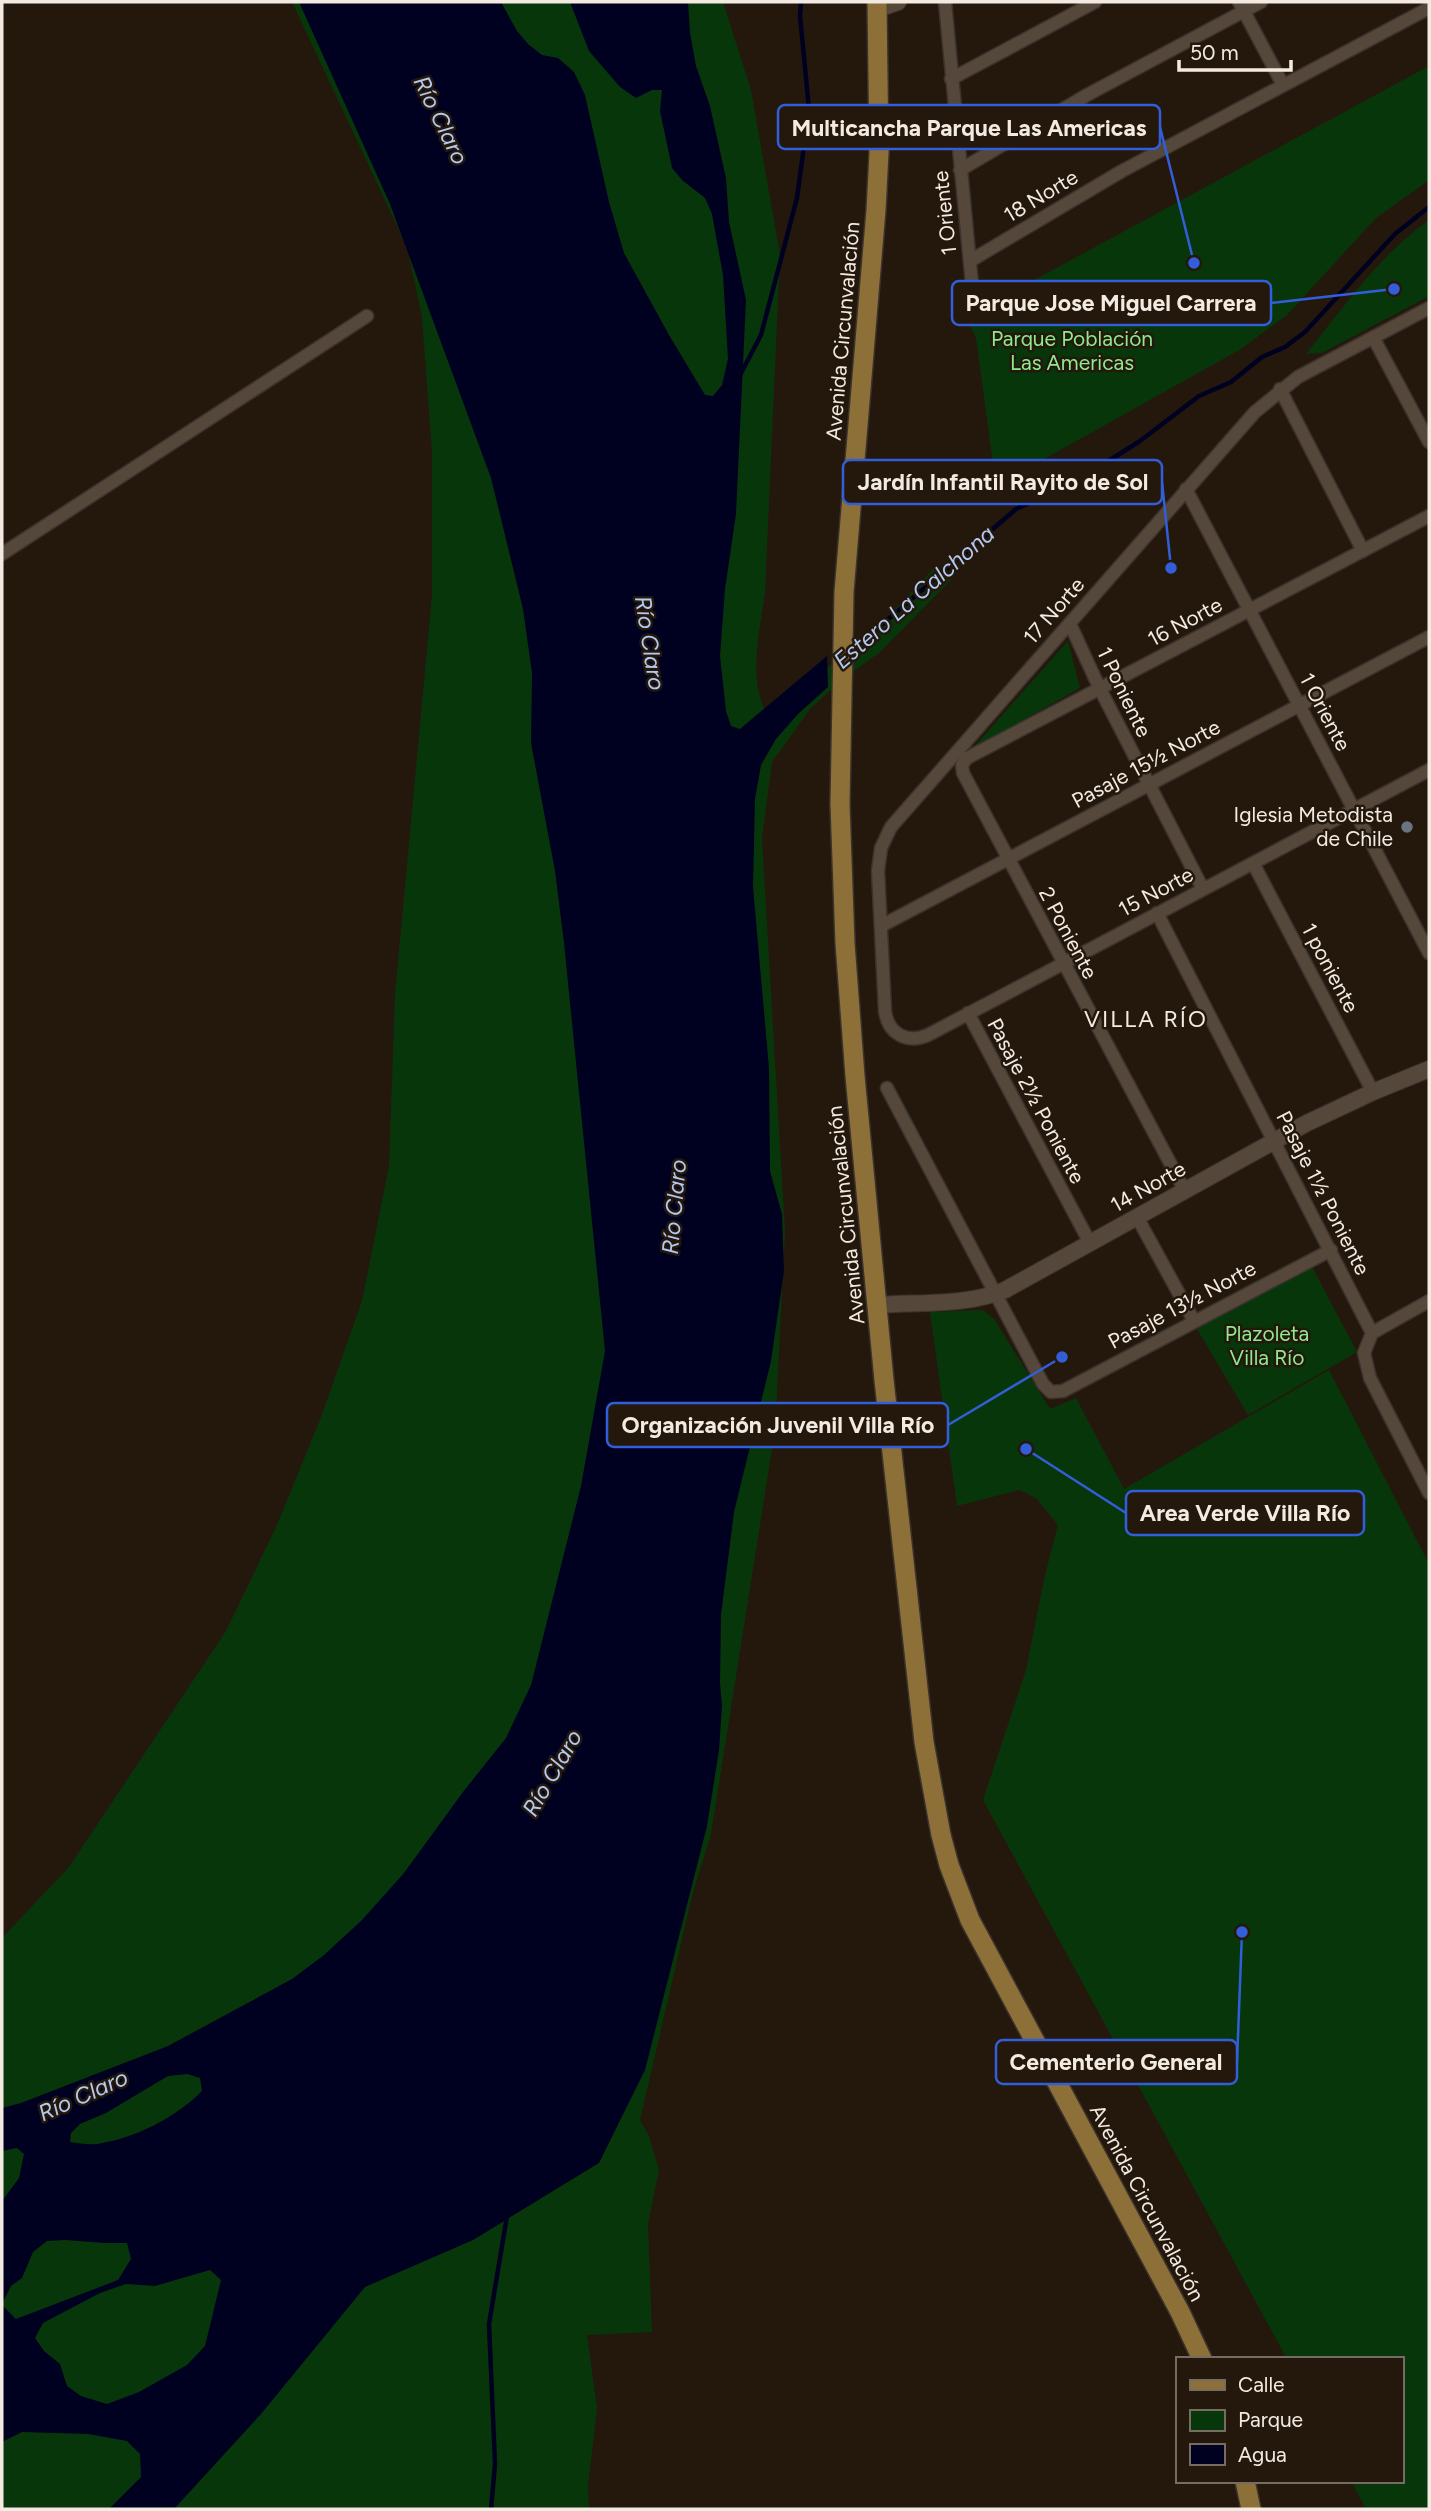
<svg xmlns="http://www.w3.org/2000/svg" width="1431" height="2511" viewBox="0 0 1431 2511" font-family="Figtree,sans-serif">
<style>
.green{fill:#08360b}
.water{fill:#000120;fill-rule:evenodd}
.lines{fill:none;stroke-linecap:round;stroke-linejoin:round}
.stream{stroke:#000120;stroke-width:4.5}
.minor-casing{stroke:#3b322d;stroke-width:15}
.tertiary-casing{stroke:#3b322d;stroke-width:18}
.primary-casing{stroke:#3b322d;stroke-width:22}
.minor{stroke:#55473a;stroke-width:12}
.tertiary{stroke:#55473a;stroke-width:16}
.primary{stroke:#8d6f38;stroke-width:19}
.worship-dot{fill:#6b7280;stroke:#24180c;stroke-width:2.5}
.labels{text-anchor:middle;stroke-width:5;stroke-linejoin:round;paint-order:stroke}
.street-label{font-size:21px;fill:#f3ebe2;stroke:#24180c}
.park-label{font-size:21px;fill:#8dea8d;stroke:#24180c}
.poi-label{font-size:21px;fill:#f3ebe2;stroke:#24180c;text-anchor:end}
.water-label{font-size:23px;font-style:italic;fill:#b3c9f1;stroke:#24180c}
.neighbourhood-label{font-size:23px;letter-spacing:2px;fill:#f3ebe2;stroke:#24180c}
.leader{fill:none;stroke:#325ed9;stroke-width:2.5}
.callout-dot{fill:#325ed9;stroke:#24180c;stroke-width:2.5}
.callout{fill:#24180c;stroke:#325ed9;stroke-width:2.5}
.callout-label{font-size:23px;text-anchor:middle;font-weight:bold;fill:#f3ebe2}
</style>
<rect width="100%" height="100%" fill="#24180c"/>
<!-- green -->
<path class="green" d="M292,2H723L751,90L780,255L765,592C760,629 748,676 765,710L815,677L870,635L935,567L951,580L879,653L845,677L810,709L772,762L762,838L785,1232L775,1430L711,1834L692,1896L640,2120L649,2136L659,2170L648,2224L652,2332L587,2335L597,2408L588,2486L589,2509H2V1938L69,1867L226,1631L277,1525L321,1417L362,1301L389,1166L395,994L432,596V452L422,317L407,247Z
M1429,66V180L1376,218L1287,315L1241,349L996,486L976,338L966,317Z
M1429,220V296L1322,353L1306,354C1344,307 1380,254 1429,220Z
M1068,641L1080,688L973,748Z
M1310,1263L1357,1352L1248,1415L1197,1329Z
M983,1310L994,1319L1050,1409L1076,1398L1124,1489L1329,1370L1429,1564V2509H1366L1351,2481H1401V2359H1287L983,1800L1026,1670L1045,1575L1058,1525L1036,1498L1019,1490L957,1506L930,1312Z"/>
<!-- water -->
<path class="water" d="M299,2H501L517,31L528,44L542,55L558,58L574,72L585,95L609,202L624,253L669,335L705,395L713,396L722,385L728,359L723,275L712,214L705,198L682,180L672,168L660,111L662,90H652L636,98L620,87L589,51L570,2H688L690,33L696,66L710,106L726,178L729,222L746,300L736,514L725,589L720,656L726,711L731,726L740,729L827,656L828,687L798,714L776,739L761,765L755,799L753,887L769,1068L770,1171L782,1214L784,1271L771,1361L734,1512L721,1615L720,1683L722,1706L719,1750L707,1826L645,2070L599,2163L473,2240L365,2287L261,2414L174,2509H109L141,2477L140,2454L127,2441L88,2434L22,2432L2,2442V2305L16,2319L118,2280L131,2259L127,2243H105L65,2240L47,2241L33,2252L22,2278L11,2286L2,2304V2201L19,2178L24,2154L17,2148L2,2151V2108L21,2103L168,2046L292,1979L324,1955L362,1920L404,1873L463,1792L506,1738L531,1685L581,1486L605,1351L564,943L555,871L531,743L532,673L523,609L491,478L390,204ZM187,2074L200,2078L202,2091C177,2117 133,2139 97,2144C88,2145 78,2143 70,2142L71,2133L80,2124L106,2113L168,2076ZM210,2270L221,2280L205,2346L187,2365L139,2392L107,2404L81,2396L67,2386L60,2364L44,2351L35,2338L43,2323L100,2293L126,2284L155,2286Z"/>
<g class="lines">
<!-- stream -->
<path class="stream" d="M740,375L761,335L797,198L809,109L800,16L801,2
M849,653L1016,509L1072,484L1140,441L1199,396L1231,382L1262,357L1285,347L1305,332L1395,234L1429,207
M491,2509L495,2464L489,2324L507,2216"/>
<defs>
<path id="minor" d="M945,2L973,295
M1239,2L1283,85
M951,79L1095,2
M960,170L1087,95L1261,2
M970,261L1122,171L1429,8
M1429,308L1298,377L1255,412L891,827L881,848L878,871L885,1011C888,1034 907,1044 928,1035L1429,770
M1373,337L1429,442
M1280,389L1363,551
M1186,489L1429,953
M2,554L367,316
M1070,624L1100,689L1203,889
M1253,863L1373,1092
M1157,913L1372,1333L1364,1353L1370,1378L1429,1493
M881,926L1429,637
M968,1013L1090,1243
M887,1088L1043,1384L1051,1392L1063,1391L1331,1250
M1185,1191L963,773L962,765L967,758L1429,516
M1137,1217L1194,1321
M1372,1333L1429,1301"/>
<path id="tertiary" d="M878,9L898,2
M878,1305C919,1302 967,1306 1005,1290L1307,1123L1373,1092L1429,1069"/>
<path id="primary" d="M877,2L879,153L876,210L844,592L840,804L845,943L855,1076L884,1380L924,1742L941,1835L949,1865L970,1920L1180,2312L1202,2359
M1245,2481L1251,2509"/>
</defs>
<!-- minor casing -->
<use href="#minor" class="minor-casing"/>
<!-- tertiary casing -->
<use href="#tertiary" class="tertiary-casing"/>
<!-- primary casing -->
<use href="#primary" class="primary-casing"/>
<!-- minor -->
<use href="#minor" class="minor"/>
<!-- tertiary -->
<use href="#tertiary" class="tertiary"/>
<!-- primary -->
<use href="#primary" class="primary"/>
</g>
<!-- markers -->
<circle class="worship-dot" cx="1407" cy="827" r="7"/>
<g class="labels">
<!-- street labels -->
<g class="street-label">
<text transform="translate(1041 196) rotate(-31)" y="7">18 Norte</text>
<text transform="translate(945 213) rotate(-96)" y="7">1 Oriente</text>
<text transform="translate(843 331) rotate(-85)" y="7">Avenida Circunvalación</text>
<text transform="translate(1054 611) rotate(-49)" y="7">17 Norte</text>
<text transform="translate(1185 622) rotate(-28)" y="7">16 Norte</text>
<text transform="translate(1124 692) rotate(64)" y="7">1 Poniente</text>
<text transform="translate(1325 712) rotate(62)" y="7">1 Oriente</text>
<text transform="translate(1146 764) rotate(-28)" y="7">Pasaje 15½ Norte</text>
<text transform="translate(1156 892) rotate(-28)" y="7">15 Norte</text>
<text transform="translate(1068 933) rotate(62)" y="7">2 Poniente</text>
<text transform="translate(1330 968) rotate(62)" y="7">1 poniente</text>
<text transform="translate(1036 1101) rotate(62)" y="7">Pasaje 2½ Poniente</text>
<text transform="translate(1148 1187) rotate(-29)" y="7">14 Norte</text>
<text transform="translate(1323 1193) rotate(63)" y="7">Pasaje 1½ Poniente</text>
<text transform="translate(846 1215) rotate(-96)" y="7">Avenida Circunvalación</text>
<text transform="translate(1182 1305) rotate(-28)" y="7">Pasaje 13½ Norte</text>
<text transform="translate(1147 2203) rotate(62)" y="7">Avenida Circunvalación</text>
</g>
<!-- park labels -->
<g class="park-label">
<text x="1072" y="346">Parque Población<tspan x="1072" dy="24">Las Americas</tspan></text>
<text x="1267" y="1341">Plazoleta<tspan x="1267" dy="24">Villa Río</tspan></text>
</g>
<!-- poi labels -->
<g class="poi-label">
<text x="1393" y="822">Iglesia Metodista<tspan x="1393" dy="24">de Chile</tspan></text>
</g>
<!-- water labels -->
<g class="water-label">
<text transform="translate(441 120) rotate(64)" y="8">Río Claro</text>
<text transform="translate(914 597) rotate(-41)" y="8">Estero La Calchona</text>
<text transform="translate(650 643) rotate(81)" y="8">Río Claro</text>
<text transform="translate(674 1207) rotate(-85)" y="8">Río Claro</text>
<text transform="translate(552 1773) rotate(-60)" y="8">Río Claro</text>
<text transform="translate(83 2095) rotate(-24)" y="8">Río Claro</text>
</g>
<!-- neighbourhood labels -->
<g class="neighbourhood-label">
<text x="1146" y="1027">VILLA RÍO</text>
</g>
</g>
<!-- callouts -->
<path class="leader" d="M1194 263L1160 127M1394 289L1271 303M1171 568L1162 482M1062 1357L948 1425M1026 1449L1126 1513M1242 1932L1237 2062"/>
<g class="callout-dot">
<circle cx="1194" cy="263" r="7"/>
<circle cx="1394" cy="289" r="7"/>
<circle cx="1171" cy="568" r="7"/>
<circle cx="1062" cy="1357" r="7"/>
<circle cx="1026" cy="1449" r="7"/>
<circle cx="1242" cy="1932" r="7"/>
</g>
<g class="callout">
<rect x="778" y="105" width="382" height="44" rx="7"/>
<rect x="952" y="281" width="319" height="44" rx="7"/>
<rect x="843" y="460" width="319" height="44" rx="7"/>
<rect x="607" y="1403" width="341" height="44" rx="7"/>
<rect x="1126" y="1491" width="238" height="44" rx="7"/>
<rect x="996" y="2040" width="241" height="44" rx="7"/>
</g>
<g class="callout-label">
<text x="969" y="136">Multicancha Parque Las Americas</text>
<text x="1111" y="311">Parque Jose Miguel Carrera</text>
<text x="1003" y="490">Jardín Infantil Rayito de Sol</text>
<text x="778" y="1433">Organización Juvenil Villa Río</text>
<text x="1245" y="1521">Area Verde Villa Río</text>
<text x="1116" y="2070">Cementerio General</text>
</g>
<!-- border -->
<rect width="1431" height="2511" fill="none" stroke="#f3ebe2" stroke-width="7"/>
<!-- legend -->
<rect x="1176" y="2357" width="228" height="126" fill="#24180c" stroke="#776c62" stroke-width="2"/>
<rect x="1190" y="2380" width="35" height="10" fill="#8d6f38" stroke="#776c62" stroke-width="2"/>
<text x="1238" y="2392" font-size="21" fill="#f3ebe2">Calle</text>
<rect x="1190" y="2410" width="35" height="21" fill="#08360b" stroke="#776c62" stroke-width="2"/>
<text x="1238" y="2427" font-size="21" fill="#f3ebe2">Parque</text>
<rect x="1190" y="2444" width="35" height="21" fill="#000120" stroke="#776c62" stroke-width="2"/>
<text x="1238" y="2462" font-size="21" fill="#f3ebe2">Agua</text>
<!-- scale -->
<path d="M1179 60v10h112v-10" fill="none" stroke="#f3ebe2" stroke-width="3.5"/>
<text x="1190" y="60" font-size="21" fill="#f3ebe2" stroke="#24180c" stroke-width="5" paint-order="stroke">50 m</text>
</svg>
